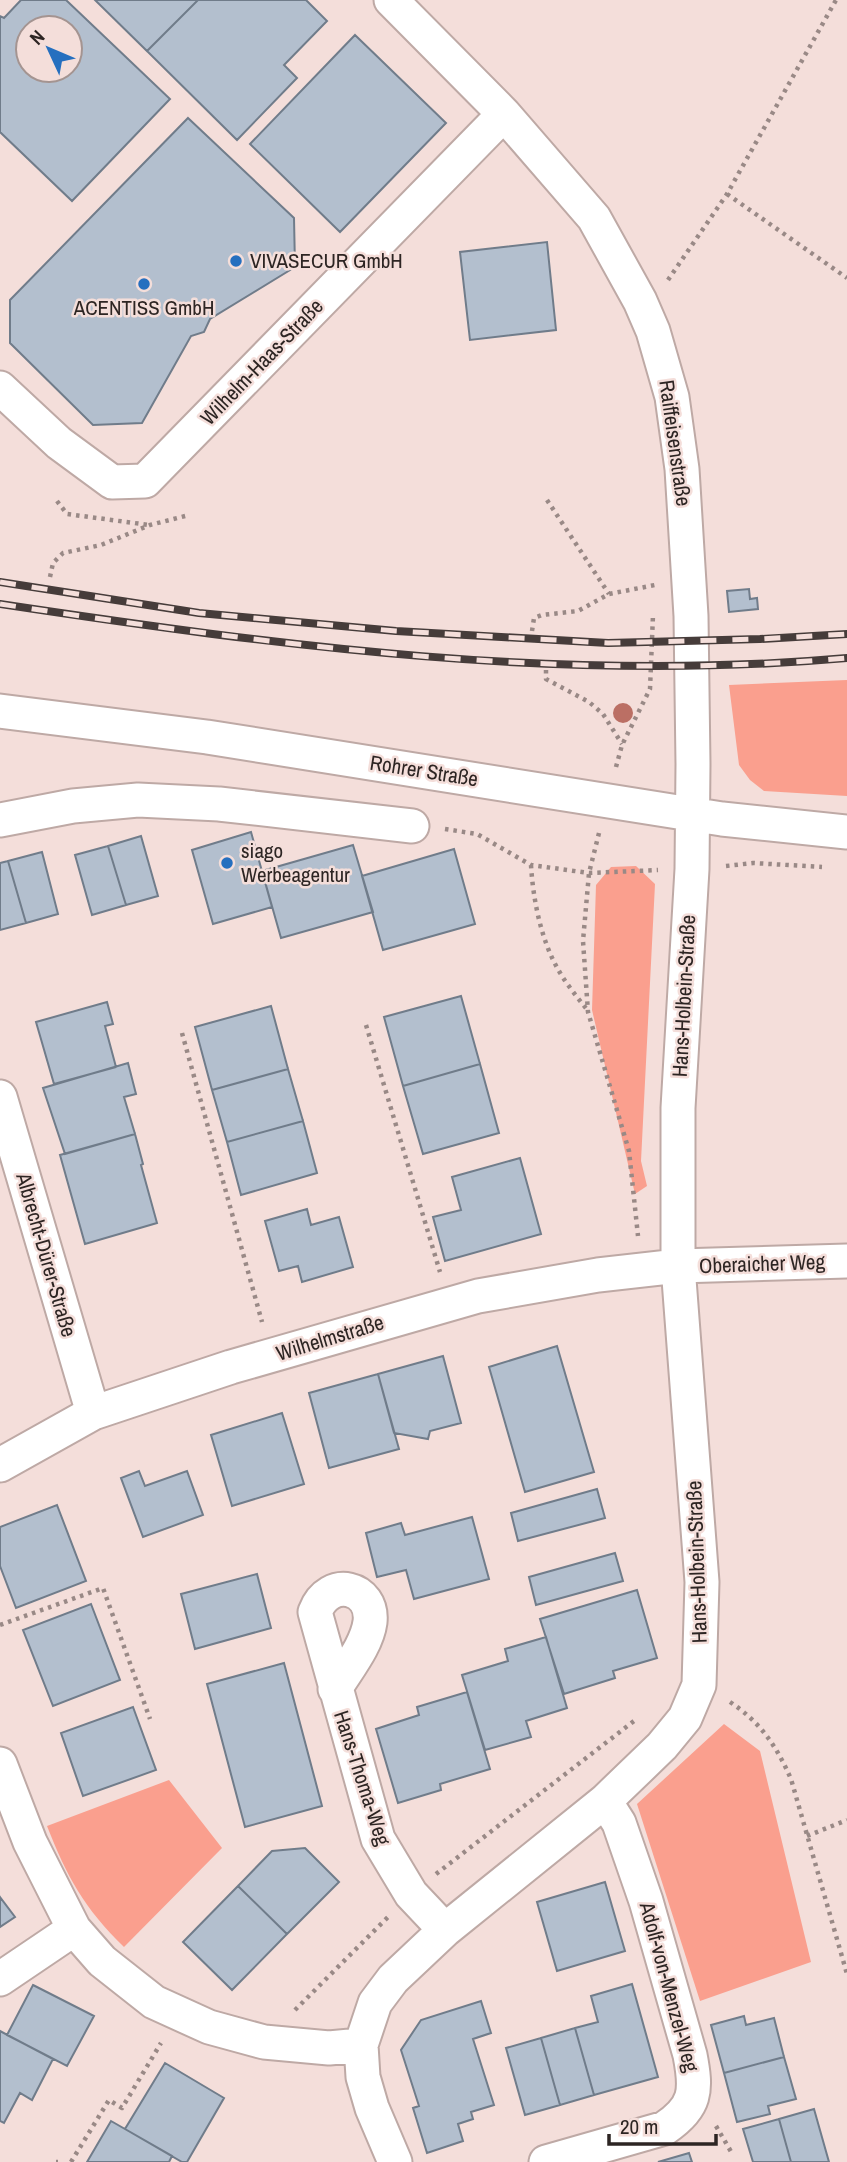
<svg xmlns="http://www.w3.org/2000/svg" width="847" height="2162" viewBox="0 0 847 2162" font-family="'Archivo Narrow',sans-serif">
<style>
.green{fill:#fa9f8e}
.building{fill:#b3bfce;stroke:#707c8a;stroke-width:2;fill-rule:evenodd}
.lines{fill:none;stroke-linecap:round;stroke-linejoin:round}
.minor-casing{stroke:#bea9a5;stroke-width:37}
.path{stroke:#998986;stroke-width:4.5;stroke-dasharray:3.5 5;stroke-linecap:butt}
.minor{stroke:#fff;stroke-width:33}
.rail-casing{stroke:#463c3a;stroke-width:8}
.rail{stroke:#f4deda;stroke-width:5;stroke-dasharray:16;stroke-linecap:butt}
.tree{fill:#bb6f64}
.poi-dot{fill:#256fbf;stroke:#f4deda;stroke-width:2.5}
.labels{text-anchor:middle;stroke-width:5;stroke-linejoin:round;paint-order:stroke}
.poi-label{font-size:21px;fill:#2d2523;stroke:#f4deda;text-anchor:start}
.street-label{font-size:21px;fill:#2d2523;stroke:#f4deda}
</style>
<rect width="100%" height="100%" fill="#f4deda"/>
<!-- green -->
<path class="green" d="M847,680V796L764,791L750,780L739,765L729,685Z
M636,866L655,884L641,1161L647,1186L635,1194L592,1010L596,885L611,867Z
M724,1724L760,1751L811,1962L700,2001L637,1804Z
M169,1780L222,1848L124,1947C84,1908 67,1877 47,1826Z"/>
<!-- building -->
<path class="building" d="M21,0H66L170,99L72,201L0,132V16L4,18ZM28,28H70V70H28Z
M95,0H198L147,51Z
M198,0H306L327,21L284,65L297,78L237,140L147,51Z
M355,35L446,123L340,232L250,144Z
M188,118L294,218L295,267L210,319L204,332L191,336L142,423L93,425L10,343V300Z
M547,242L556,330L470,340L460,252Z
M749,589L750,599L757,598L758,609L729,612L727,591Z
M251,832L272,907L213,924L192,850Z
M141,836L158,896L126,905L108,846Z
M353,845L373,912L281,938L262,871Z
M108,846L126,905L92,915L75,855Z
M454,849L475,924L383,950L362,876Z
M42,852L58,914L26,923L8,861Z
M8,861L26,923L0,930V863Z
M461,996L480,1064L403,1086L384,1017Z
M107,1002L113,1024L105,1026L116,1067L54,1084L36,1022Z
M271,1006L288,1069L212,1090L195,1027Z
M128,1063L136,1094L124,1097L135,1134L65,1154L43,1088Z
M480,1064L499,1133L423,1154L403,1086Z
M288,1069L303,1121L227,1142L212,1090Z
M303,1121L317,1173L241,1195L227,1142Z
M135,1134L143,1164L141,1165L157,1223L85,1244L60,1155Z
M520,1158L541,1234L445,1261L433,1217L461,1210L452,1177Z
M307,1209L311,1225L339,1217L353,1267L302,1282L298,1266L279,1271L265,1221Z
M557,1346L594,1472L525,1492L489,1367Z
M443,1356L461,1423L430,1431L428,1439L394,1433L378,1374Z
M378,1374L399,1449L329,1468L309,1393Z
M282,1413L304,1484L232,1506L211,1435Z
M139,1471L145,1486L187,1471L203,1515L143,1537L121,1478Z
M597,1489L605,1518L518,1541L511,1513Z
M57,1505L86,1581L16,1608L0,1566V1527Z
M472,1517L489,1579L414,1599L406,1570L377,1577L366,1533L401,1523L405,1535Z
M615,1553L623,1581L536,1605L529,1577Z
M257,1574L271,1628L195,1649L181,1594Z
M637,1590L657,1658L613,1671L615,1678L564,1694L540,1619Z
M91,1604L120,1680L53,1706L23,1630Z
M546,1637L567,1708L526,1721L531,1737L485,1750L462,1675L508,1661L505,1649Z
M284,1663L322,1806L245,1827L207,1684Z
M467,1692L490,1769L440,1784L441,1790L398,1803L376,1729L419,1715L417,1707Z
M133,1707L156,1770L83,1796L61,1733Z
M305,1848L339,1882L287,1934L238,1886L272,1851Z
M605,1882L625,1951L557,1971L537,1902Z
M238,1886L287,1934L232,1990L183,1942Z
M0,1897L15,1917L0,1927Z
M632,1984L658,2077L594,2095L575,2028L598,2022L591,1996Z
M33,1985L94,2016L67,2066L7,2035Z
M481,2001L491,2033L473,2039L494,2105L471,2112L473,2119L458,2124L463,2141L427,2153L413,2108L419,2106L401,2050L421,2020Z
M744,2016L746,2025L774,2018L784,2057L724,2073L711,2025Z
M575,2028L594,2095L560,2105L541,2038Z
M0,2031L53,2059L32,2100L20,2093L4,2123L0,2121Z
M541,2038L560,2105L525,2115L506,2048Z
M784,2057L796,2099L768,2106L770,2114L737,2122L724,2073Z
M165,2063L224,2098L187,2162H182L125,2129Z
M814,2109L829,2162H791L779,2119Z
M779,2119L791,2162H753L743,2129Z
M111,2121L172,2156L169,2162H87Z
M689,2153L692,2162H658Z"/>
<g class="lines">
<defs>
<path id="minor" d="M391,0L504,114L594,218L640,301L653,331L672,397L682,469L691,616L693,764L692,869L678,1108V1266L702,1582L699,1685L685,1718L662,1746L605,1801L445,1930L393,1979L375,2003L361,2045L363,2077L372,2108L395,2162
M0,388L59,443L112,482L145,481L504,114
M0,711L207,737L722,819L847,832
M0,820L73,806L138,800L219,804L412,826
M0,1097L93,1413
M0,1465L93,1413L231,1367L478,1296L598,1275L678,1266L847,1261
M335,1689C347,1669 367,1645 370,1622C374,1587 329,1575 315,1612L378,1839L411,1894L445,1930
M0,1764L30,1842L74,1929L102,1961L154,2002L209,2027L264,2042L329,2048L361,2045
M0,1979L74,1929
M546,2162L665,2128C696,2107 697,2091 690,2055L646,1901L619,1823L605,1801"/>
</defs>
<!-- minor casing -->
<use href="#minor" class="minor-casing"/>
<!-- path -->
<path class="path" d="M727,194L847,278
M668,280L727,194L836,0
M547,500L609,594
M57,501L67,514L149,525
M50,577L53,563L63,553L101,545L150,525L189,515
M532,631L534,618L542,615L578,611L609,594L655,585
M546,670V679L589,702L603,714L622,744
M616,767L622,745L650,689L653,615
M445,829L477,834L531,865L589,873L658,870
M599,833L589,873L583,941L588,1012L629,1151L638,1236
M531,865C533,899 541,941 559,971C567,985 578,998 588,1011
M726,866L753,863L822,867
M366,1025L440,1272
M182,1033L262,1322
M0,1625L103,1588L150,1719
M730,1702C760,1722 776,1745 791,1779L847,1974
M807,1836L847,1820
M436,1874L634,1721
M295,2010L388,1917
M716,2126L733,2155
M56,2162H58
M71,2162L109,2100L122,2108L161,2043"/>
<!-- minor -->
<use href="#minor" class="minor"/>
<defs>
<path id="rail" d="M0,582L199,613L396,631L608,643L760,639L847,634
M0,604C280,646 563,683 847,658"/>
</defs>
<!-- rail casing -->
<use href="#rail" class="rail-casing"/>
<!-- rail -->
<use href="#rail" class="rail"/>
</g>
<!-- trees -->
<circle class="tree" cx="623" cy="713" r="10"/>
<!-- markers -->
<g class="poi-dot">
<circle cx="236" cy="261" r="7"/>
<circle cx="144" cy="284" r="7"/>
<circle cx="227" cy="863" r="7"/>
</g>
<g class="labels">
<!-- poi labels -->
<g class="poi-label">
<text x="250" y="268">VIVASECUR GmbH</text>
<text x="144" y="315" text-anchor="middle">ACENTISS GmbH</text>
<text x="241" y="858">siago<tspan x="241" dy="24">Werbeagentur</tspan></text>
</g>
<!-- street labels -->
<g class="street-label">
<text transform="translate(262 362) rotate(-46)" y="7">Wilhelm-Haas-Straße</text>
<text transform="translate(675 443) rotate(82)" y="7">Raiffeisenstraße</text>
<text transform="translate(424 771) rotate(9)" y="7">Rohrer Straße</text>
<text transform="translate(684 996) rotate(-87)" y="7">Hans-Holbein-Straße</text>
<text transform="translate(46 1255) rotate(74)" y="7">Albrecht-Dürer-Straße</text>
<text transform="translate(762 1264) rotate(-2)" y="7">Oberaicher Weg</text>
<text transform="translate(330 1338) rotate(-17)" y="7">Wilhelmstraße</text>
<text transform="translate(697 1562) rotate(-92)" y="7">Hans-Holbein-Straße</text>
<text transform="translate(362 1778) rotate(72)" y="7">Hans-Thoma-Weg</text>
<text transform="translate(669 1987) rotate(75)" y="7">Adolf-von-Menzel-Weg</text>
</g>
</g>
<!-- north arrow -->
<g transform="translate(49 49) rotate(314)"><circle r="33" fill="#f4deda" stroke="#a49491" stroke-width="2"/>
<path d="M0-5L12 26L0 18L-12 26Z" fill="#256fbf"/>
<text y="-10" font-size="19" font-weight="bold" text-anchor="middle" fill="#2d2523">N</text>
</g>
<!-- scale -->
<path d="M609 2134v10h107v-10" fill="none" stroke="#2d2523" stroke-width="3.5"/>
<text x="620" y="2134" font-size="21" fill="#2d2523" stroke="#f4deda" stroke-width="5" paint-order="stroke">20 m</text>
</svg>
